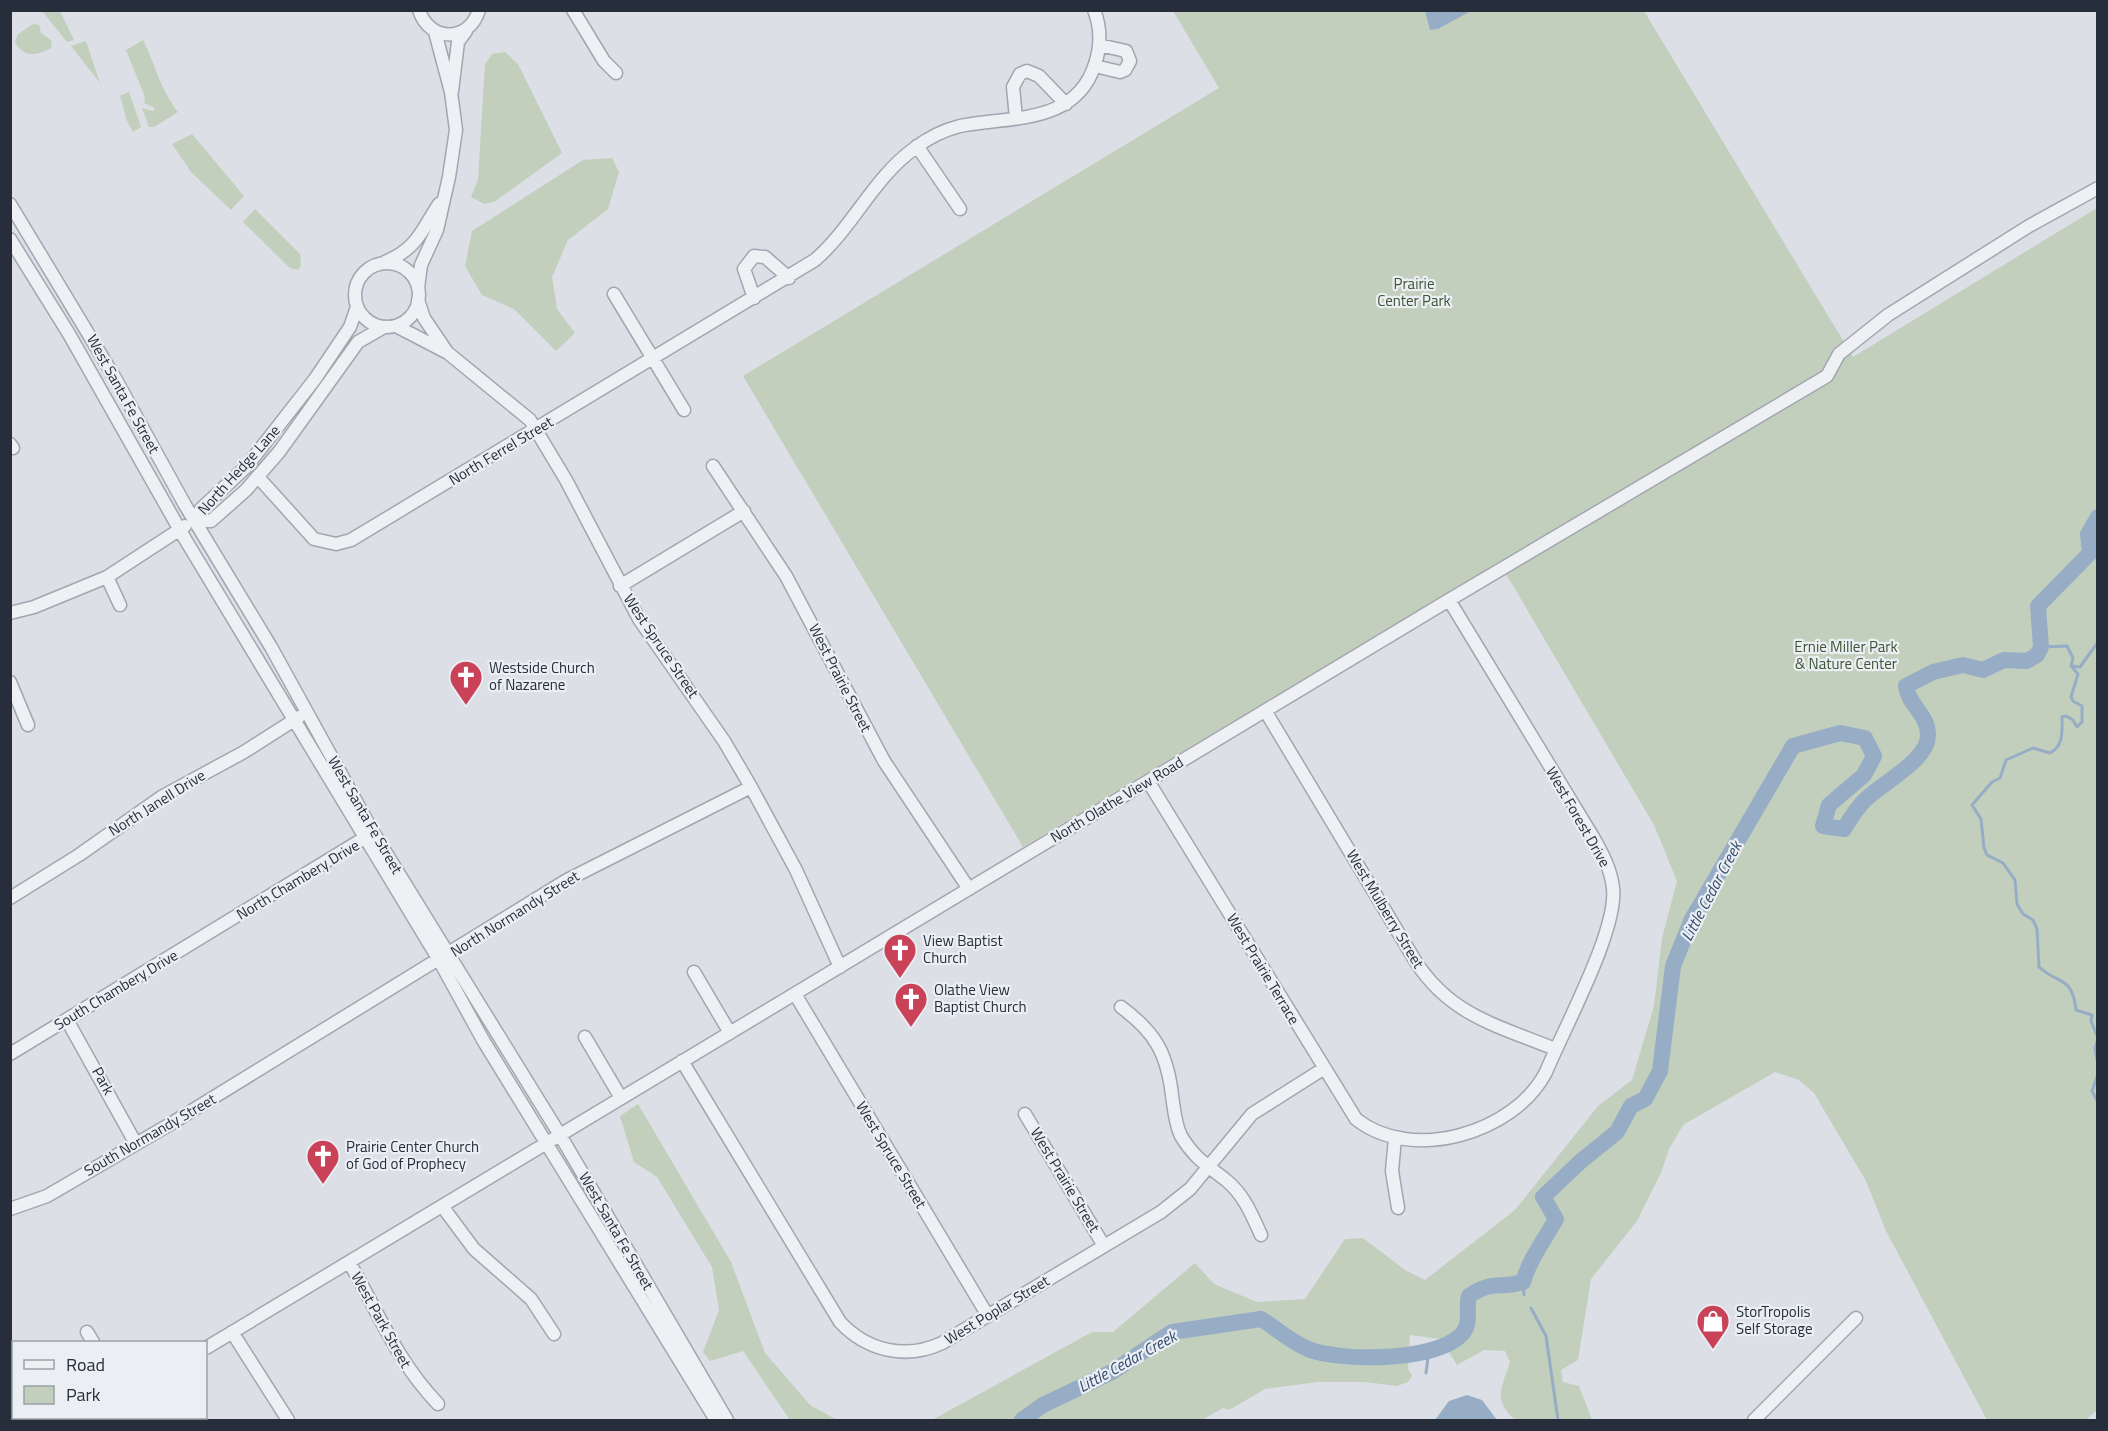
<svg xmlns="http://www.w3.org/2000/svg" width="2108" height="1431" viewBox="0 0 2108 1431" font-family="'Titillium Web',sans-serif">
<style>
.green{fill:#c2cfbd}
.water{fill:#97adc5}
.lines{fill:none;stroke-linecap:round;stroke-linejoin:round}
.stream{stroke:#97adc5;stroke-width:3}
.river{stroke:#97adc5;stroke-width:16}
.minor-casing{stroke:#a2a6af;stroke-width:15}
.minor{stroke:#eef0f4;stroke-width:12}
.labels{text-anchor:middle;stroke-width:4.5;stroke-linejoin:round;paint-order:stroke}
.park-label{font-size:15px;fill:#3a5634;stroke:#ebeef3}
.street-label{font-size:15px;fill:#262e3b;stroke:#ebeef3}
.poi-label{font-size:15px;fill:#262e3b;stroke:#ebeef3;text-anchor:start}
.water-label{font-size:16px;font-style:italic;fill:#324c6d;stroke:#ebeef3}
</style>
<rect width="100%" height="100%" fill="#dcdfe5"/>
<!-- green -->
<path class="green" d="M42,11H60L74,40L67,42Z
M1173,11H1644L1853,357L2097,208V1410L2086,1420H1987L1886,1231L1866,1181L1814,1093L1799,1080L1775,1072L1683,1125L1669,1149L1661,1173L1637,1221L1591,1279L1578,1360L1561,1370L1563,1382L1579,1386L1592,1420H1515C1492,1399 1502,1388 1510,1362L1505,1351L1484,1350L1457,1365L1441,1339L1410,1335L1408,1369L1412,1376L1408,1382L1397,1386L1365,1382H1318L1265,1389L1229,1410L1223,1408L1202,1420H932L1092,1332H1113L1195,1263L1214,1284L1257,1302L1305,1299L1345,1239L1363,1238L1405,1270L1425,1280L1515,1210L1598,1106L1632,1080L1654,1006L1662,938L1677,881L1654,825L1499,562L1023,847L743,376L1219,88Z
M33,24L39,25L41,33L52,41L51,48C36,56 24,58 15,42L18,34Z
M143,40C156,66 160,89 178,112L154,127H149L142,108L153,111L155,108L144,103L145,97L126,50Z
M86,41L100,83L71,46Z
M505,52L518,64L562,153L494,202L484,204L471,197L478,180L485,64L492,54Z
M129,92L141,127L133,132L127,121L120,96Z
M192,134L244,196L231,210L191,172L172,144Z
M612,158L619,172L608,209L568,240L552,277L557,309L575,333L556,351L514,309L482,295L465,266L472,231L583,160Z
M255,209L300,254L301,266L298,270L290,268L243,222Z
M638,1104L731,1262L765,1353L810,1405L837,1420H790L743,1351L710,1361L703,1352L719,1310L712,1267L657,1177L634,1162L620,1116Z"/>
<!-- water -->
<path class="water" d="M1425,11V10L1471,11L1438,29L1430,30Z
M1467,1395L1482,1400L1497,1420H1435L1449,1401Z"/>
<g class="lines">
<!-- stream -->
<path class="stream" d="M2041,647L2067,646L2073,658L2071,666L2078,674L2071,697L2073,701L2082,706V722L2077,727L2073,720L2066,716L2062,717C2062,731 2064,746 2050,753L2033,748L2006,760L2000,778L1992,782L1972,805L1981,819L1984,848L1987,855L2003,863L2015,880L2017,904L2023,914L2033,920L2037,929L2039,967C2060,986 2072,975 2076,1010L2092,1015L2091,1021L2098,1038
M2071,666L2080,667L2098,642
M2098,1039L2095,1048L2098,1065
M2098,1074L2092,1091L2098,1102
M1523,1282L1524,1295
M1531,1308L1546,1336L1558,1420
M1426,1373L1429,1350"/>
<!-- river -->
<path class="river" d="M1022,1420L1043,1405L1112,1372L1172,1332L1261,1319C1276,1328 1291,1342 1308,1349C1339,1362 1449,1363 1466,1328C1470,1319 1466,1306 1469,1296C1492,1280 1499,1289 1523,1282C1530,1258 1544,1241 1556,1219L1543,1197L1581,1161L1617,1132L1631,1106L1645,1099L1660,1071L1673,966L1692,919L1793,746L1840,733L1865,738L1874,756L1864,775L1829,805L1823,826L1844,829C1850,819 1857,807 1866,799C1883,783 1929,759 1928,735C1928,714 1908,705 1906,686L1933,672L1963,665L1983,670L2004,660L2027,661L2037,655L2041,647L2038,606L2090,553L2088,534L2098,517"/>
<defs>
<path id="minor" d="M419,10C429,42 469,43 479,10
M573,10L604,61L616,73
M1095,66L1120,72L1125,70L1130,61L1126,51L1099,45
M452,91L458,42L466,31
M1016,118L1013,87L1020,74L1027,71L1039,76L1066,104
M917,146L960,209
M10,204L115,378L185,505L271,647L373,832L560,1135L727,1420
M10,239L69,334L185,539L439,960L483,1040L716,1420
M385,262C418,248 421,231 439,204
M355 295a32 32 0 1 1 64 0a32 32 0 1 1-64 0Z
M418,288L421,265L437,230L449,177L456,130L451,92L435,32
M614,294L684,410
M754,298L744,269L754,256L765,257L789,278
M418,300L424,318L447,352
M396,326L448,353L530,420L566,480L639,619L724,741L751,787L796,870L840,967
M10,444L13,448
M713,466L786,576L884,761L969,889
M258,477L314,539L336,544L351,540L815,260C853,227 874,177 915,148C928,138 944,130 960,126C1010,116 1076,125 1095,64C1101,47 1101,27 1094,10
M195,521H211L246,490L279,452L358,342L384,327
M195,521L201,509L247,466L315,379L350,327L357,307
M107,577L120,605
M620,586L744,511
M10,613L34,607L107,577L185,526
M10,682L28,725
M1266,712L1416,962C1451,1016 1499,1026 1555,1049
M1148,781L1356,1119C1411,1163 1514,1134 1546,1072C1564,1028 1618,930 1613,888C1611,869 1602,853 1593,837L1449,600
M10,898L79,855L163,796L244,752L299,717
M694,972L730,1033
M795,994L988,1316
M1121,1007C1155,1032 1167,1053 1172,1095C1174,1109 1175,1124 1181,1136C1195,1159 1207,1165 1227,1181C1244,1195 1252,1215 1261,1235
M67,1020L136,1144
M585,1037L621,1098
M10,1054L371,834
M682,1061L840,1322C867,1351 906,1360 942,1343L1161,1212L1190,1189L1252,1114L1323,1069
M1025,1114L1104,1246
M1395,1138L1392,1171L1398,1208
M442,1206L474,1249L531,1299L554,1334
M10,1209L47,1196L172,1123L567,880L751,787
M349,1262C379,1313 396,1360 438,1404
M87,1332L93,1342
M232,1332L288,1420
M206,1348L1449,600L1827,376L1839,354L1888,315L2029,226L2098,188
M138,1418L140,1420
M85,1420L90,1418
M1754,1420L1856,1318"/>
</defs>
<!-- minor casing -->
<use href="#minor" class="minor-casing"/>
<!-- minor -->
<use href="#minor" class="minor"/>
</g>
<!-- icons -->
<defs>
<symbol id="church-pin" viewBox="-11 -11 22 30"><path d="M0 17L-7.5 6A9.5 9.5 0 1 1 7.5 6Z" fill="#c94257" stroke="#ebeef3"/><path d="M-1.2-6h2.4v3.5h3.3v2.4h-3.3V6h-2.4V-.1h-3.3v-2.4h3.3Z" fill="#fff"/></symbol>
<symbol id="shop-pin" viewBox="-11 -11 22 30"><path d="M0 17L-7.5 6A9.5 9.5 0 1 1 7.5 6Z" fill="#c94257" stroke="#ebeef3"/><path d="M-5-2.5h2.3a2.7 3.5 0 0 1 5.4 0H5L5.5 6h-11ZM-1.5-2.5h3a1.5 2.3 0 0 0-3 0Z" fill="#fff"/></symbol>
</defs>
<g fill-rule="evenodd">
<use href="#church-pin" x="447" y="658" width="38" height="52"/>
<use href="#church-pin" x="881" y="931" width="38" height="52"/>
<use href="#church-pin" x="892" y="980" width="38" height="52"/>
<use href="#church-pin" x="304" y="1137" width="38" height="52"/>
<use href="#shop-pin" x="1694" y="1302" width="38" height="52"/>
</g>
<g class="labels">
<!-- park labels -->
<g class="park-label">
<text x="1414" y="289">Prairie<tspan x="1414" dy="17">Center Park</tspan></text>
<text x="1846" y="652">Ernie Miller Park<tspan x="1846" dy="17">&amp; Nature Center</tspan></text>
</g>
<!-- street labels -->
<g class="street-label">
<text transform="translate(123 394) rotate(61)" y="5">West Santa Fe Street</text>
<text transform="translate(501 451) rotate(-31)" y="5">North Ferrel Street</text>
<text transform="translate(239 470) rotate(-48)" y="5">North Hedge Lane</text>
<text transform="translate(661 646) rotate(56)" y="5">West Spruce Street</text>
<text transform="translate(840 678) rotate(63)" y="5">West Prairie Street</text>
<text transform="translate(1117 800) rotate(-31)" y="5">North Olathe View Road</text>
<text transform="translate(157 803) rotate(-32)" y="5">North Janell Drive</text>
<text transform="translate(365 815) rotate(60)" y="5">West Santa Fe Street</text>
<text transform="translate(1578 817) rotate(60)" y="5">West Forest Drive</text>
<text transform="translate(298 880) rotate(-31)" y="5">North Chambery Drive</text>
<text transform="translate(1385 909) rotate(59)" y="5">West Mulberry Street</text>
<text transform="translate(515 914) rotate(-32)" y="5">North Normandy Street</text>
<text transform="translate(1263 969) rotate(59)" y="5">West Prairie Terrace</text>
<text transform="translate(116 990) rotate(-31)" y="5">South Chambery Drive</text>
<text transform="translate(103 1081) rotate(61)" y="5">Park</text>
<text transform="translate(150 1135) rotate(-30)" y="5">South Normandy Street</text>
<text transform="translate(891 1155) rotate(59)" y="5">West Spruce Street</text>
<text transform="translate(1065 1180) rotate(59)" y="5">West Prairie Street</text>
<text transform="translate(616 1231) rotate(60)" y="5">West Santa Fe Street</text>
<text transform="translate(997 1310) rotate(-31)" y="5">West Poplar Street</text>
<text transform="translate(381 1320) rotate(61)" y="5">West Park Street</text>
</g>
<!-- poi labels -->
<g class="poi-label">
<text x="489" y="673">Westside Church<tspan x="489" dy="17">of Nazarene</tspan></text>
<text x="923" y="946">View Baptist<tspan x="923" dy="17">Church</tspan></text>
<text x="934" y="995">Olathe View<tspan x="934" dy="17">Baptist Church</tspan></text>
<text x="346" y="1152">Prairie Center Church<tspan x="346" dy="17">of God of Prophecy</tspan></text>
<text x="1736" y="1317">StorTropolis<tspan x="1736" dy="17">Self Storage</tspan></text>
</g>
<!-- water labels -->
<g class="water-label">
<text transform="translate(1711 891) rotate(-62)" y="6">Little Cedar Creek</text>
<text transform="translate(1127 1361) rotate(-29)" y="6">Little Cedar Creek</text>
</g>
</g>
<!-- border -->
<rect width="2108" height="1431" fill="none" stroke="#262e3b" stroke-width="24"/>
<!-- legend -->
<rect x="12" y="1341" width="195" height="78" fill="#ebeef3" stroke="#9ca1a9" stroke-width="1.5"/>
<rect x="24" y="1360" width="30" height="9" fill="#eef0f4" stroke="#9ca1a9" stroke-width="1.5"/>
<text x="66" y="1371" font-size="18" fill="#262e3b">Road</text>
<rect x="24" y="1386" width="30" height="18" fill="#c2cfbd" stroke="#9ca1a9" stroke-width="1.5"/>
<text x="66" y="1401" font-size="18" fill="#262e3b">Park</text>
</svg>
